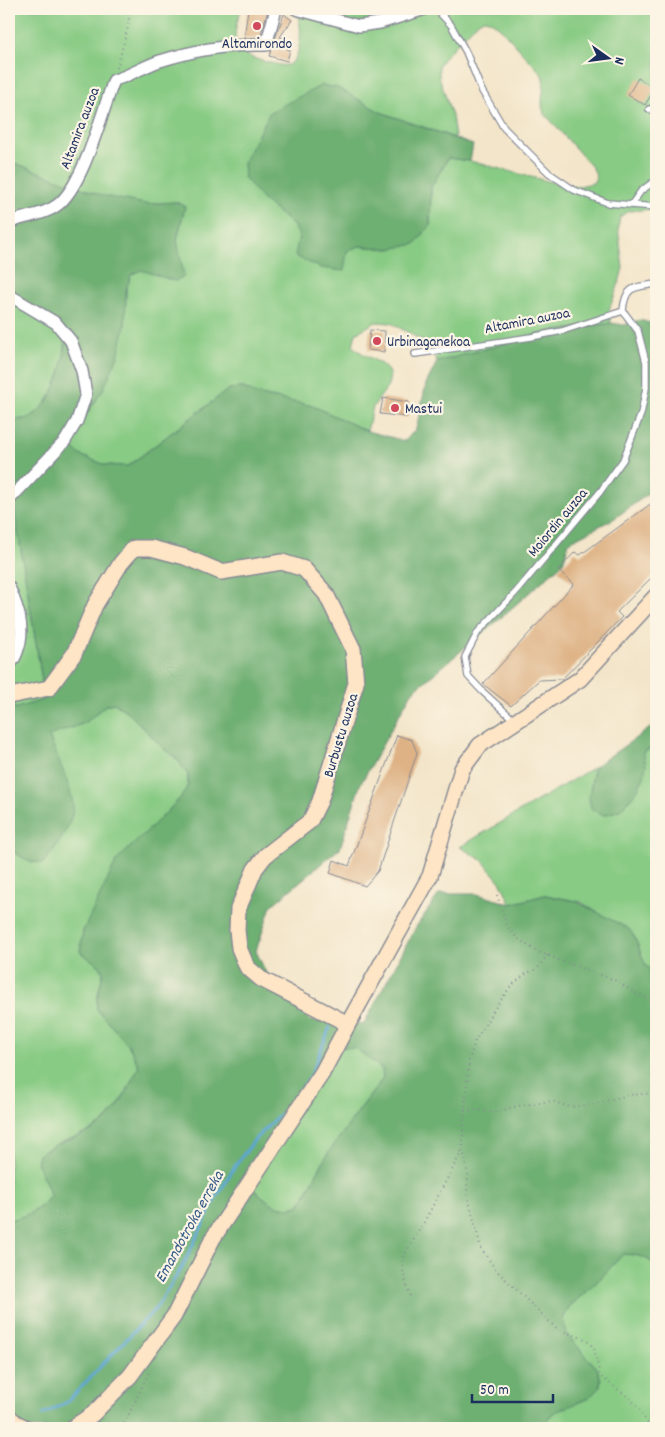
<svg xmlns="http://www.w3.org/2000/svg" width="665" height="1437" viewBox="0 0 665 1437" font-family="Dekko,sans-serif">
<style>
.green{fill:#88cb84;stroke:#527d71;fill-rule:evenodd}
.forest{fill:#6eaf72;stroke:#446f68;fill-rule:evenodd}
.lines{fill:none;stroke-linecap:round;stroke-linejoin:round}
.stream{stroke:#5ca6d4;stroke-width:3}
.building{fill:#deb285}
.lane-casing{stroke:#878a94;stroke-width:8}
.street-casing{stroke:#878a94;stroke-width:14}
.secondary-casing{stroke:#878a94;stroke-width:18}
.path{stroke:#878a94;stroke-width:2;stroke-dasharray:1 4;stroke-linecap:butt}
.lane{stroke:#fff;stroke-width:5.5}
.street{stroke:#fff;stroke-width:11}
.secondary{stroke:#fde5c5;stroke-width:15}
.poi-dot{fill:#d1495b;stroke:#fcf5e5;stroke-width:2}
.labels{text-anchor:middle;stroke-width:4.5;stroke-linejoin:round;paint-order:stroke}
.poi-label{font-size:15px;fill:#1b2f5e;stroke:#fcf5e5;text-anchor:start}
.street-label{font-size:15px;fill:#1b2f5e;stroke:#fcf5e5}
.water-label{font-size:16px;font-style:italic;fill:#325987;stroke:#fcf5e5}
</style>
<rect width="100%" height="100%" fill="#fcf5e5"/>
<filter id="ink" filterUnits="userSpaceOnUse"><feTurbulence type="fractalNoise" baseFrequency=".02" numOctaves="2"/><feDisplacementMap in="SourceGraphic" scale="10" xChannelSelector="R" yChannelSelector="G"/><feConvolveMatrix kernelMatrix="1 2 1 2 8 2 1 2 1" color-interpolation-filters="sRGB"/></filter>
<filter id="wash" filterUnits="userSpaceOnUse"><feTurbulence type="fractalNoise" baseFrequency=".0096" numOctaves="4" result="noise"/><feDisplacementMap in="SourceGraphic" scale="20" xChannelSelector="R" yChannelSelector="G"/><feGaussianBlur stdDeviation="1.12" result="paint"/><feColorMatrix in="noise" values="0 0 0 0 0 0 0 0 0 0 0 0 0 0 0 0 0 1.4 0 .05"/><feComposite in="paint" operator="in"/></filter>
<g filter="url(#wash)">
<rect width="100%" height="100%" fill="#f3e5c9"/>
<!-- green -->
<path class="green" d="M9,9H242C239,15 237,21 236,27C231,53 249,58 271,63C277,64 285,67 290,64C298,59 299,46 300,39C301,28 300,17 294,9H656V209L628,211L620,217L618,227L623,268L619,283L609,310L611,323L548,332L437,362L433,350L425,342L391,323L376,322L356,333L353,346C364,358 384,360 390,375L388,386L373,407L367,431L313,406L256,394L243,388L229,389L128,466L105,465L80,455L71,446L72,436L125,326L126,290L131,275L141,269L175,281L183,276L177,240L185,206L176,202L145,204L104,197L9,161ZM483,19C491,19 495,24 501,29L541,73C548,86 538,99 544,113L592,167C596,173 597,178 593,183L580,186H566L470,161L448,158L431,187L430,226L390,249L359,246L347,251L299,235L293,225L338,88L380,112L455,138L452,116L439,76V65L446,55L477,23Z
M9,293L65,331C68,357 55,407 28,418C23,420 15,419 9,420Z
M9,476L45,700L17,708H9Z
M114,703L129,713L163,748L178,760L188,775V785L182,796L167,812L83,931L80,951L100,966L103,973L97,999V1009L129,1046L139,1067C127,1088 117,1116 94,1129C76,1139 55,1142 38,1155C35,1173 48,1178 50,1196C41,1210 25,1217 9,1220V849L30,862L72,798L49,735L85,723L106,705Z
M656,746V976L645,964L634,936L581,902L545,895L511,904L501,883L482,860L460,847L594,767L589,798L646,765L643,752Z
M341,1047H355L382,1069L383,1078L328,1153L299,1206C277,1212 265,1200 251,1185Z
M623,1254C637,1255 646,1256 656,1266V1428H540L553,1413L589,1398L599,1388L601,1380L597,1368L567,1335L563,1319L569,1307L598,1281Z"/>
<!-- forest -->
<path class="forest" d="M322,85L338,88L380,112L473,145L470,161L448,158L431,187L430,226L415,244L390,249L359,246L347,251L344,271L321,268L295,256L299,235L293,225L262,199L244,177L243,163L270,112Z
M9,161L104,196L145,204L176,202L185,206L177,240L184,276L175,281L141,270L131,275L126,290L125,326L118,356L103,390L72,436L71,446L80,455L105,465L128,466L229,389L243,388L256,394L313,406L367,431L405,441L416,429L426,384L437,362L548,332L611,323L624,325L640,320L656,325V488L615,518L569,542L563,563L496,622L412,692L360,785L340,848L271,906L256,951L267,975L311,1021L364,1024L416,927L439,894H477L511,904L545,895L576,901L629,929L634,936L645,964L656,976V1266C646,1256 637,1255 623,1254L598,1281L569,1307L563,1319L567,1335L597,1368L601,1380L599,1388L589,1398L553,1413L540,1428H9V1220C25,1217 41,1210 50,1196C48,1178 35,1173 38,1155C55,1142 76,1139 94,1129C117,1117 127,1088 139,1067L129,1046L97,1009V999L103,973L100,966L80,952L83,931L117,860L167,812L182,796L188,785V775L178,760L163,748L129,713L114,703L106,705L85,723L49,736C55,751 75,796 73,809C71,827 55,850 43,863L30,862L9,849V708H17L45,699L9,476V420C15,419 23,420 28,418C55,407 68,357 65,331L9,293ZM341,1047L355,1048L382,1069L383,1078L328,1153L299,1206C277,1212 265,1200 251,1185Z
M656,724V746L643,752L646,765L644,777L637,791L620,810L604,815L591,809L589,798L594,767Z"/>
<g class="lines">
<!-- stream -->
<path class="stream" d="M42,1415L67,1402L156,1308L181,1269L216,1198L235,1166L256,1138L292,1103L311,1075L330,1027"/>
</g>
<g id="blocks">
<!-- building -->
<path class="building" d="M248,9L268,10L260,37L244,38Z
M284,14L292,20L280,37L290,40L287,49L290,50L287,61L269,56Z
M638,78L655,88L645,105L628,95Z
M370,330L385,331L384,352L368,350Z
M383,398L409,402L407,417L380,414Z
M656,500V573L617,612L622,617L562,679L539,680L511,706L483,684L574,584L558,570L575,552L580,555Z
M397,735L412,740L417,753L378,871L365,886L330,873L334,860L349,866Z"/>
</g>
</g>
<g filter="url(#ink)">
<use href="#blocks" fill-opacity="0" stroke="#878a94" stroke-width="1"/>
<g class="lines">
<defs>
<path id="lane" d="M436,9L451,25L466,52L482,91L504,128L549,173L574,190L608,203L656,207
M649,109L656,112
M631,205L641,191L656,180
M415,354L531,337L562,331L623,311C625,286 634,287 656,284
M514,720L483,692L468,676L465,657L478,632L516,592L600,492L623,460L641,414L646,388V362L638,331L623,311"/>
<path id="street" d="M296,9L359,26L380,23L425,9
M9,223C24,216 42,216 56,206C83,188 102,112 114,80C130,76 144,66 160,61C194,50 231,44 266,45L276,9
M9,295L56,323L71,341L82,371L86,394L77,421L65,441L9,500
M9,587C18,608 26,629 17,652C15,658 13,661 9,665"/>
<path id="secondary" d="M9,696L49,688L74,654L95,605L121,563L134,548H151L185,557L221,572L282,562L304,569L326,594L353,649L356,683L320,801L310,821L265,856L255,869L238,909L237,930L239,948L247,967L261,979L348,1024
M9,1417L16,1423L26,1428
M72,1428L93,1414L130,1376L174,1316L213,1238L322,1073L348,1024L430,876L462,769L480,745L580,679L656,596"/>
</defs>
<!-- lane casing -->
<use href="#lane" class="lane-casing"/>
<!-- street casing -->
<use href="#street" class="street-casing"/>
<!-- secondary casing -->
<use href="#secondary" class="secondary-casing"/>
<!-- path -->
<path class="path" d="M117,68L128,27L130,9
M497,895L507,926L517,938L538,952L617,981L635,993L656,1003
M548,955L537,969L527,973L511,986L495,1008L475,1041L469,1061L463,1130V1149L468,1175L467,1193L481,1248L496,1270L557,1329L585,1339L594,1348L600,1376L632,1400L651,1428
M465,1109L496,1112L518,1106L552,1101L570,1107L594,1104L629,1095L656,1093
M410,1296L403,1272V1257L423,1224L463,1149
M122,1428L150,1371"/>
<!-- lane -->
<use href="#lane" class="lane"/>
<!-- street -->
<use href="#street" class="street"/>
<!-- secondary -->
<use href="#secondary" class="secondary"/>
</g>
</g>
<!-- markers -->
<g class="poi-dot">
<circle cx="257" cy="26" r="5"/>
<circle cx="377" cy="341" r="5"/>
<circle cx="395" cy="408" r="5"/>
</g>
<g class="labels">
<!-- poi labels -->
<g class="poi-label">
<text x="257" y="48" text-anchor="middle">Altamirondo</text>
<text x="387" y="346">Urbinaganekoa</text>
<text x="405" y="413">Mastui</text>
</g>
<!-- street labels -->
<g class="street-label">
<text transform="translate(79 128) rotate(-69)" y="5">Altamira auzoa</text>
<text transform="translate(527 320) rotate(-11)" y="5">Altamira auzoa</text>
<text transform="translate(557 522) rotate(-50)" y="5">Moiordin auzoa</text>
<text transform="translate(340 735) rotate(-73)" y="5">Burbustu auzoa</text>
</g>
<!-- water labels -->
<g class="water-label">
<text transform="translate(188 1226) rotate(-61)" y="6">Emandotroka erreka</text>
</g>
</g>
<!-- margin -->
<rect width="665" height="1437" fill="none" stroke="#fcf5e5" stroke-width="30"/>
<!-- north arrow -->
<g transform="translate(608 58) rotate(104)" stroke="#fcf5e5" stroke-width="4" paint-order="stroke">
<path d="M0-4L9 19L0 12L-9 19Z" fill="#1b2f5e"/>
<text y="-8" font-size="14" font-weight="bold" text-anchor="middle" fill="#1b2f5e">N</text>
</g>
<!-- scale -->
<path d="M472 1394v8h81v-8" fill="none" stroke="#1b2f5e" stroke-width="2.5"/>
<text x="480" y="1394" font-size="15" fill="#1b2f5e" stroke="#fcf5e5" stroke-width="4" paint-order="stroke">50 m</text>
</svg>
